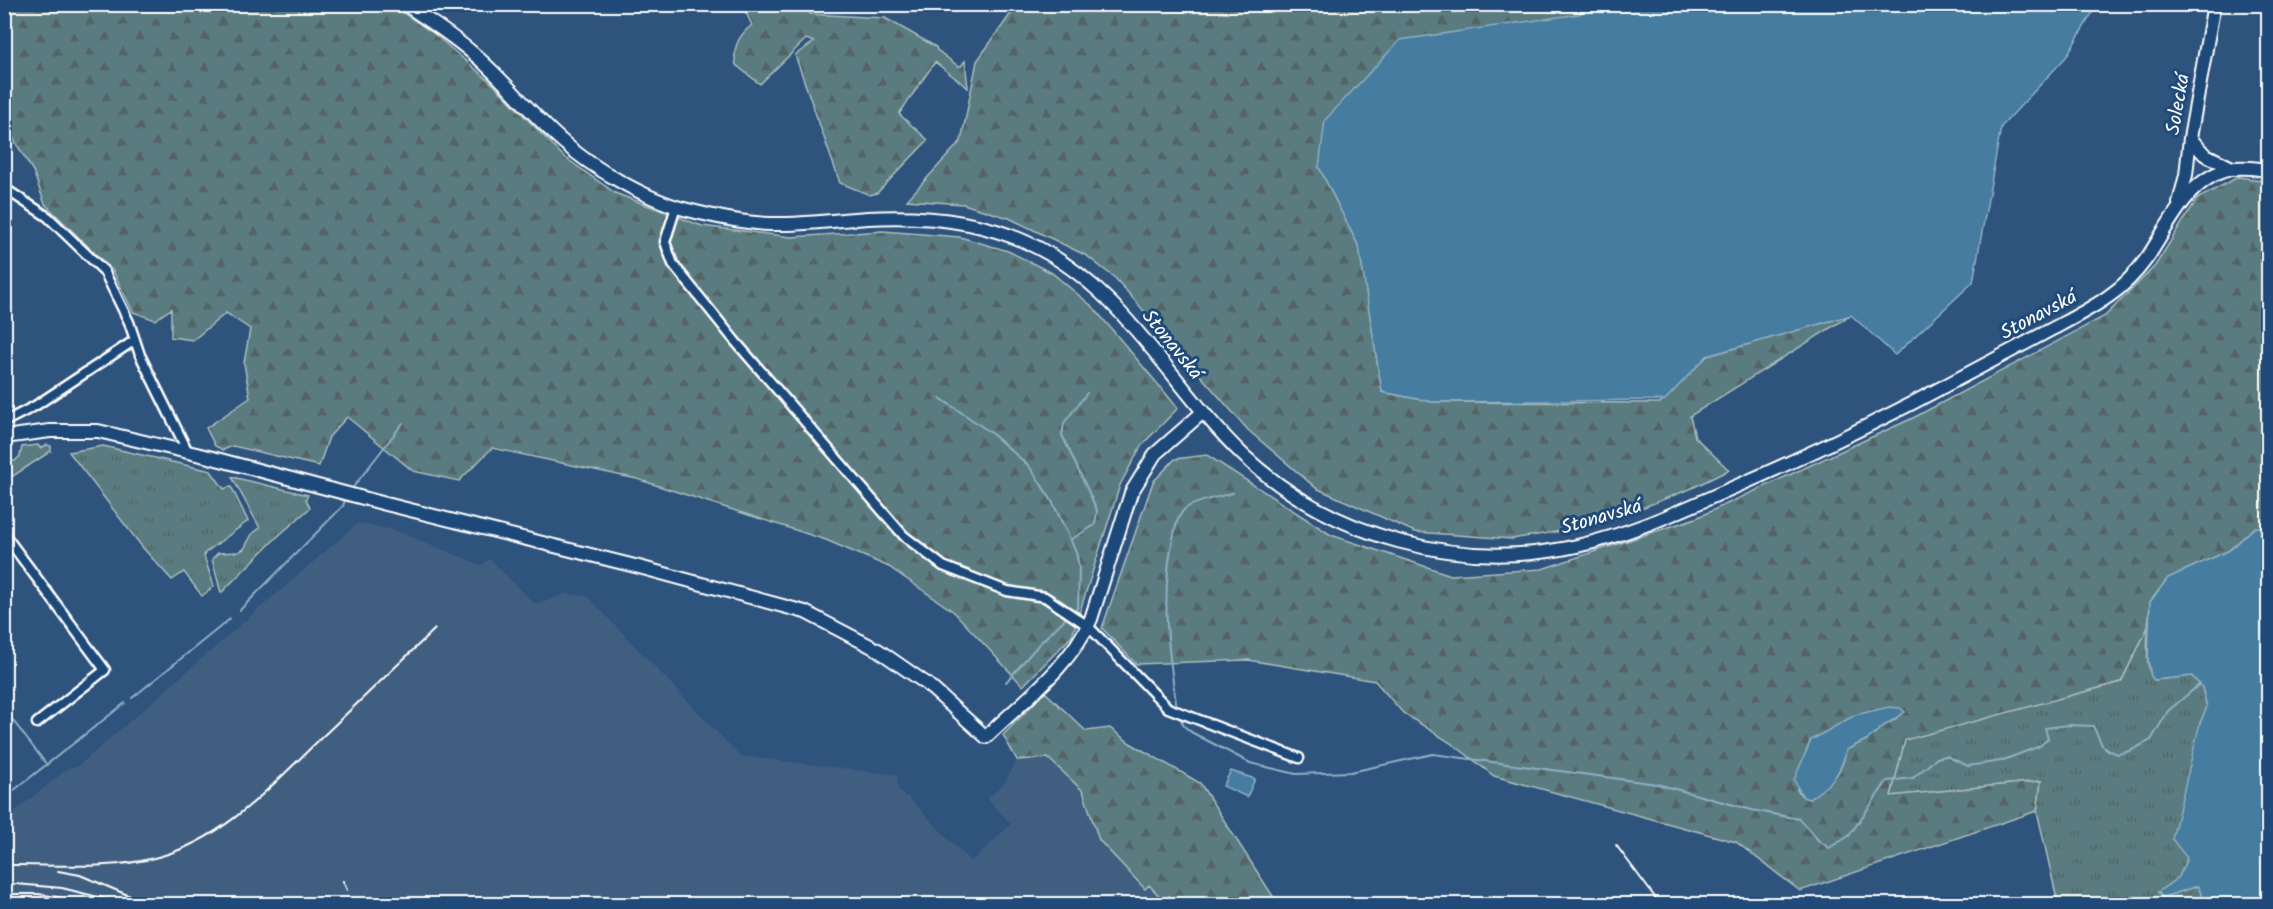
<svg xmlns="http://www.w3.org/2000/svg" width="2273" height="909" viewBox="0 0 2273 909" font-family="Kalam,sans-serif">
<style>
.built{fill:#405e80}
.grass{fill:url(#grass-tufts);stroke:#acbec0;stroke-width:1.5}
.forest{fill:url(#forest-firs);stroke:#acbec0;stroke-width:1.5;fill-rule:evenodd}
.water{fill:#447c9f;stroke:#8fb0c5;stroke-width:1.5}
.lines{fill:none;stroke-linecap:round;stroke-linejoin:round}
.stream{stroke:#8fb0c5;stroke-width:2}
.street-casing{stroke:#fff;stroke-width:13}
.secondary-casing{stroke:#fff;stroke-width:16}
.street{stroke:#1f4a7a;stroke-width:8}
.secondary{stroke:#1f4a7a;stroke-width:12}
.rail{stroke:#fff;stroke-width:2}
.labels{text-anchor:middle;stroke-width:6;stroke-linejoin:round;paint-order:stroke}
.street-label{font-size:20px;fill:#fff;stroke:#1f4a7a}
</style>
<defs>
<pattern id="grass-tufts" width="24" height="20" patternUnits="userSpaceOnUse" patternTransform="scale(1.5)"><rect width="24" height="20" fill="#5a7c80"/><path d="M3 7l-1-3M5 7V3M7 7l1-3M15 17l-1-3M17 17v-4M19 17l1-3" fill="none" stroke="#536466"/></pattern>
<pattern id="forest-firs" width="22" height="20" patternUnits="userSpaceOnUse" patternTransform="scale(1.5)"><rect width="22" height="20" fill="#5a7c80"/><path d="M5 1l3.5 6h-7zM16 11l3.5 6h-7z" fill="#536466"/></pattern>
</defs>
<rect width="100%" height="100%" fill="#2e537d"/>
<filter id="ink" filterUnits="userSpaceOnUse"><feTurbulence type="fractalNoise" baseFrequency=".0167" numOctaves="2"/><feDisplacementMap in="SourceGraphic" scale="12" xChannelSelector="R" yChannelSelector="G"/><feConvolveMatrix kernelMatrix="1 2 1 2 8 2 1 2 1" color-interpolation-filters="sRGB"/></filter>
<g filter="url(#ink)">
<!-- built -->
<path class="built" d="M358,523L394,530L481,565L490,559L534,603H539L565,594L587,596L740,756L897,775L898,789L905,797L907,796L971,862L1011,824L987,799L1005,782L1017,760L1048,758L1083,791L1098,839L1149,883L1169,896L1178,904H5V819L70,767H77Z"/>
<!-- grass -->
<path class="grass" d="M38,445L40,448L47,445L51,446V451L10,478H5V461H15L20,456L22,447Z
M103,446L211,471L224,489L231,486L248,521L205,553L204,556L214,586L202,596L184,572L172,580L143,548L69,452Z
M232,477L308,495L306,499L310,508L276,538L221,593L212,559L218,553L238,552L244,549L252,534L260,528Z
M2148,627C2148,643 2144,667 2154,680L2192,676L2202,687L2207,707L2200,723L2187,858L2179,877L2158,892L2163,897L2198,886L2205,904H2058L2037,811L2041,781L1891,796L1905,739L2121,682Z"/>
<!-- forest -->
<path class="forest" d="M5,5H391L433,33L494,85L563,156L615,193L702,226L791,237L883,231L960,237L1008,251L1052,273L1093,307L1178,408L1141,446L1120,485L1072,636L1023,686L954,612L889,567L826,540L637,479L492,448L459,481L413,471L347,417L329,437L319,466L233,446L223,450L215,446L206,428L250,398L244,363L250,329L226,313L193,340L171,337V309L155,320L133,312L113,271L45,204L33,171L13,138L5,131Z
M742,5H811L810,14L885,18L936,47L937,50L958,66H961L965,61L968,88L935,62L899,114L928,140L877,193L870,195L840,183L795,55L814,42L806,39L760,84L736,65C732,48 739,35 752,25Z
M1017,5H1595L1319,167L1359,247L1382,392L1433,402L1660,403L1707,356L1851,315L1690,416L1695,437L1729,470L1690,489L1598,525L1512,539L1415,532L1316,488L1248,430L1116,279L1087,256L1009,218L963,204L907,200L961,141L977,61Z
M2238,177L2268,181V535L2256,527L2228,551L2168,578L2150,602L2148,627L2121,682L1905,740L1891,796L2041,781L2037,811L1800,891L1736,842L1494,776L1454,745L1403,713L1375,681L1248,660L1136,664L1102,628L1153,482L1175,459L1207,455L1331,535L1451,575L1542,569L1696,518L1913,418L2105,316L2155,266L2197,199ZM1897,718L1882,727L1868,739L1846,750C1841,778 1830,782 1809,799L1803,797L1797,790L1810,741L1834,728Z
M1045,692L1086,731L1110,728L1130,743L1200,783L1278,904H1178L1169,896L1165,902L1149,885L1145,889L1099,840L1083,791L1048,758L1017,760L1003,735Z"/>
<!-- water -->
<path class="water" d="M1595,4H2097V5L2066,57L2001,127L1973,282L1895,355L1851,315L1707,356L1665,400L1433,402L1382,392L1359,247L1319,167L1325,120L1400,40L1579,14Z
M2256,527H2261L2268,534V904H2205L2198,886L2163,897L2158,892L2179,877L2187,858L2172,839L2200,723L2207,707L2202,687L2192,676L2154,680L2151,676L2148,661L2150,602L2168,578L2228,551C2239,544 2245,534 2256,527Z
M1889,707L1900,708L1905,712L1882,727L1868,739L1846,750C1841,775 1830,785 1809,799L1803,797L1794,780L1811,740L1855,715Z
M1231,771L1255,779L1247,797L1223,786Z"/>
<g class="lines">
<!-- stream -->
<path class="stream" d="M940,398L990,432L1029,466L1052,501L1076,552L1079,567L1078,607L1073,612
M351,490L403,423
M1070,540L1095,525L1097,510L1062,435L1064,423L1087,393
M240,610L343,506L346,497
M1006,682L1040,643L1068,616
M132,698L230,619
M4,709L47,765
M1177,709C1168,651 1160,592 1174,534C1176,525 1178,515 1185,509C1192,502 1222,496 1233,493
M1178,714L1184,726L1191,732L1250,763L1296,774L1351,772L1433,754L1657,784L1752,810L1799,819L1819,841L1829,848L1849,836L1887,781L1913,778L1937,758L1946,756L1968,766L2001,761L2040,746L2048,739L2045,728L2069,725L2093,726L2102,745L2108,750L2118,754L2130,751L2151,740L2168,711L2200,684
M4,798L125,703"/>
<defs>
<path id="street" d="M4,188L48,217L104,271L129,322L140,355L188,452
M676,207L665,242L673,264L735,341L904,536L943,566L1007,591L1045,597L1088,626L1168,708L1299,758
M4,422L35,406L135,340
M4,534L105,670L37,723"/>
<path id="secondary" d="M405,4C429,21 454,36 476,56C506,82 531,114 561,140C590,167 646,199 684,209C711,216 741,223 770,224C802,225 835,220 868,218C922,215 978,220 1028,243C1123,286 1170,385 1243,455C1332,538 1459,572 1577,546C1631,534 1680,511 1730,489C1807,456 1882,420 1956,380C1988,363 2020,346 2052,329C2071,319 2091,309 2109,296C2124,286 2136,273 2147,258C2171,223 2188,175 2236,168C2247,167 2258,169 2268,170
M2190,138L2204,154L2234,169
M2179,203L2186,175L2190,138L2214,4
M4,437L50,431H98L209,457L382,503L639,567L805,612L878,650L927,684L986,737C1023,701 1070,667 1091,619L1131,493L1155,454L1203,412"/>
</defs>
<!-- street casing -->
<use href="#street" class="street-casing"/>
<!-- secondary casing -->
<use href="#secondary" class="secondary-casing"/>
<!-- street -->
<use href="#street" class="street"/>
<!-- secondary -->
<use href="#secondary" class="secondary"/>
<!-- rail -->
<path class="rail" d="M1616,845L1660,904
M12,865C61,865 111,870 158,857C225,839 271,786 319,740C358,703 396,666 435,629
M58,871L80,875L149,904
M343,881L347,890
M4,883L62,888L126,904
M4,894H38L100,904"/>
</g>
</g>
<g class="labels">
<!-- street labels -->
<g class="street-label">
<text transform="translate(2177 104) rotate(-80)" y="7">Solecká</text>
<text transform="translate(2038 314) rotate(-28)" y="7">Stonavská</text>
<text transform="translate(1173 344) rotate(51)" y="7">Stonavská</text>
<text transform="translate(1601 516) rotate(-16)" y="7">Stonavská</text>
</g>
</g>
<!-- margin -->
<rect width="2273" height="909" fill="none" stroke="#1f4a7a" stroke-width="24"/>
<rect x="12" y="12" width="2249" height="885" fill="none" stroke="#fff" stroke-width="2" filter="url(#ink)"/>
</svg>
